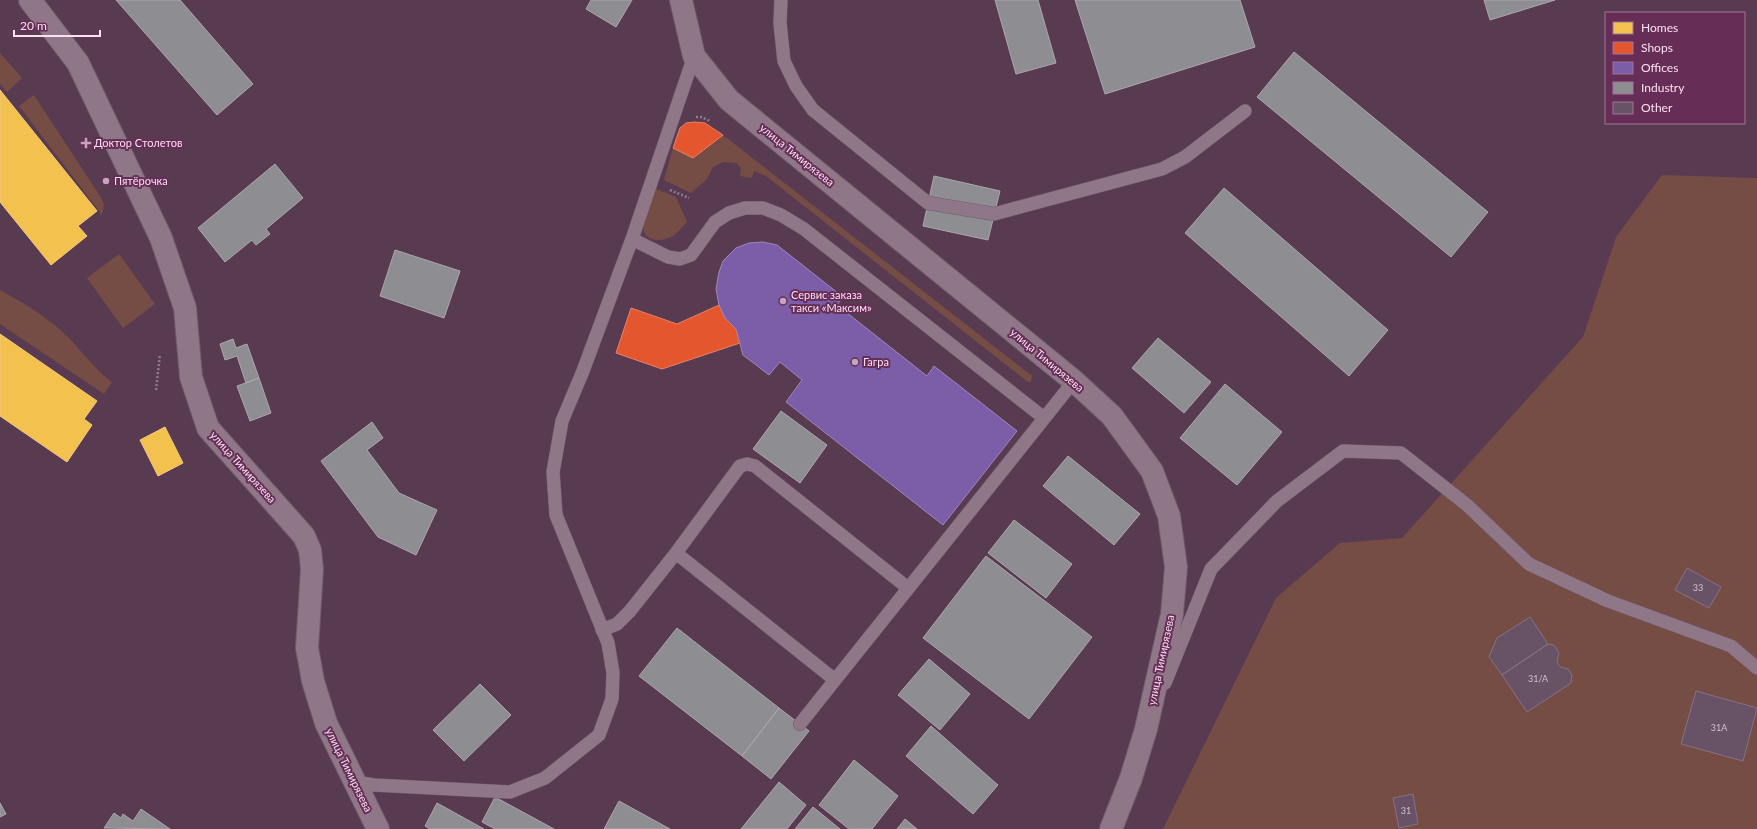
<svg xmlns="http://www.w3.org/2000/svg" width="1757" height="829" viewBox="0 0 1757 829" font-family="Lato,sans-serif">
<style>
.green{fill:#754d45}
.homes{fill:#f2c14e;stroke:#f5ca7f}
.shops{fill:#e4572e;stroke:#eb8069}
.offices{fill:#7b5ea7;stroke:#a285be}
.industry{fill:#8d8d92;stroke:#aea6af}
.building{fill:#685266;stroke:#877186}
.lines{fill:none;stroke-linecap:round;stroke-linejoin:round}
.service-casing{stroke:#72596b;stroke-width:14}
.tertiary-casing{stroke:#72596b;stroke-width:24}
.path{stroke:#917c8b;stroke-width:2.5;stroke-dasharray:2 2;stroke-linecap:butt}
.service{stroke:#907788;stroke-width:13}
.tertiary{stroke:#907788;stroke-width:22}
.poi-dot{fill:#c3a6ba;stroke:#662e57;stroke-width:1.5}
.labels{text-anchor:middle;stroke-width:4;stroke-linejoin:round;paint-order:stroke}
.number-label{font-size:9px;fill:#d7bccf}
.poi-label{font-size:11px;fill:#fce0f2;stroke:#662e57;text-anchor:start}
.street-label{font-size:11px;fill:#fce0f2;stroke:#662e57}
</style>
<rect width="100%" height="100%" fill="#593b51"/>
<!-- green -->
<path class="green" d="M0,53L22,78L7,92L0,84Z
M34,95L100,196L104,205L102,215L19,106Z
M723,135L1032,376L1031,382H1028L766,176L754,171L752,178L740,176L741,168L736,163L723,162L713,167L707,179L691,193L664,180L673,148L688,155L697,146L702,151Z
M1662,175L1757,178V829H1163L1276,598L1340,543L1402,538L1583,337L1616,237Z
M654,188L676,197L687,222C682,227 677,234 671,237C661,242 643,242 643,226C642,216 651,198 654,188Z
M119,254L155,304L123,328L87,278Z
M0,290C24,303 47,317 67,336C82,351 94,369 112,382L104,394L0,324Z"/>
<!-- homes -->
<path class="homes" d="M0,90L97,211L78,226L87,236L51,265L0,202Z
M0,334L97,401L84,419L92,425L67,462L0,416Z
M165,427L183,463L158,476L140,440Z"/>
<!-- shops -->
<path class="shops" d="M695,122L705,123L723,135L693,158L673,148L680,128L686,123Z
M719,305L725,318L736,329L740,343L662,369L616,353L631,308L677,324Z"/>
<!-- offices -->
<path class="offices" d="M763,242L777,245L843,297L837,305L927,376L934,366L1017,431L943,525L786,402L802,380L780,362L769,375L743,355L736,329L725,318L719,305L716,289L719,272L723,261L736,248L749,243Z"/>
<!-- industry -->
<path class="industry" d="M116,0H180L253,84L217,115Z
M591,0H632L616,27L586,9Z
M995,0H1038L1056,63L1016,74Z
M1075,0H1240L1255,47L1105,94Z
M1484,0H1555L1490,20Z
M1294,52L1488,212L1451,257L1257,97Z
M275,164L303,198L266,229L270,234L256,245L252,240L225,262L198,228Z
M934,176L1000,191L988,240L923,226Z
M1224,188L1388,330L1349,376L1185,233Z
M395,250L460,271L444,318L380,296Z
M1158,338L1211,382L1184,413L1132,368Z
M233,339L236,348L247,344L259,378L246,383L237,356L225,360L220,344Z
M259,378L271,413L250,421L237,386Z
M1225,384L1282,432L1237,485L1180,438Z
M781,411L827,445L800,483L753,449Z
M372,422L383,438L367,450L399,493L437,510L416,555L378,537L321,461Z
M1068,456L1140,514L1114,545L1043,486Z
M1014,520L1072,564L1046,598L988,553Z
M986,556L1092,637L1029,719L923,638Z
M677,628L779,708L742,756L639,676Z
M929,659L970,694L940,730L898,695Z
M480,684L511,715L464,761L433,730Z
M779,708L809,731L771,779L742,756Z
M931,726L998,785L973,814L906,756Z
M854,760L898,796L872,829H849L819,805Z
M779,782L806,805L787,829H741Z
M495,797L554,829H495L482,822Z
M619,801L670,829H604Z
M0,803L6,814L0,817Z
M437,803L484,829H430L425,826Z
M813,807L840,829H795Z
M141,809L170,829L104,828L114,813L121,818L123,814L133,821Z
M905,819L917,829H897Z"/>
<!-- building -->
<path class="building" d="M1687,568L1721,587L1709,608L1675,590Z
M1530,617L1548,644L1502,675L1489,657L1497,638Z
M1548,644L1554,645L1559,653L1557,662L1560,667L1568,669L1572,675L1571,683L1527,712L1502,675Z
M1696,691L1757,708L1743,761L1681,744Z
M1413,794L1418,824L1399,828L1393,798Z"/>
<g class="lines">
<defs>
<path id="service" d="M781,0L780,23L784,61L796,86L813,110L928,203L994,214L1162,169L1185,157L1245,111
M632,239L668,257L680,259L691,255L715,222L729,213L745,208H763L781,215L804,229L1044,418
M676,553L740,466L747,464L755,466L908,588
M602,630L617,624L630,611L676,553L835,680L800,724
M835,680L1074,381
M1165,683L1211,569L1277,501L1343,451L1401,453L1467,505L1529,564L1608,601L1731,646L1757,668
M355,782L374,785L510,792L545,778L599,735L612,699L613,673L608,643L556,515L553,472L562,421L583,371L632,239L694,56"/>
<path id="tertiary" d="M30,0L78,63L161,238L185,308L191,377L208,428L304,536L310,550L312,569L307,648L313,681L326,723L378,829
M681,0L694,56L729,100L1074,381L1112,416L1152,471L1169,516L1176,567L1172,614L1146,729L1131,778L1111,829"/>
</defs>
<!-- service casing -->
<use href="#service" class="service-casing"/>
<!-- tertiary casing -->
<use href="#tertiary" class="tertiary-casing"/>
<!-- path -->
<path class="path" d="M696,117H701L710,121
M670,190L689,198
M156,390L160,354"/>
<!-- service -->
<use href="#service" class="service"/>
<!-- tertiary -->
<use href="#tertiary" class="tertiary"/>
</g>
<!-- markers -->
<g class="poi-dot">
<path d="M84 137h4v4h4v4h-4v4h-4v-4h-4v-4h4z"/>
<circle cx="106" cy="181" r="4"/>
<circle cx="783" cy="301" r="4"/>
<circle cx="855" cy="362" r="4"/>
</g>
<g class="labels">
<!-- number labels -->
<g class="number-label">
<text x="1698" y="591">33</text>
<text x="1538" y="682">31/А</text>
<text x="1719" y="731">31А</text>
<text x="1406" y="814">31</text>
</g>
<!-- poi labels -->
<g class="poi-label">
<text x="94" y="147">Доктор Столетов</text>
<text x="114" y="185">Пятёрочка</text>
<text x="791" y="299">Сервис заказа<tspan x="791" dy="13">такси «Максим»</tspan></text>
<text x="863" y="366">Гагра</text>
</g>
<!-- street labels -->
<g class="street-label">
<text transform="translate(797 155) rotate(39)" y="4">улица Тимирязева</text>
<text transform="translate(1047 360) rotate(40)" y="4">улица Тимирязева</text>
<text transform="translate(243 467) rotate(48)" y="4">улица Тимирязева</text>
<text transform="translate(1161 660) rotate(-78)" y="4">улица Тимирязева</text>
<text transform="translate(349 770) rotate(64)" y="4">улица Тимирязева</text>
</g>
</g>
<!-- legend -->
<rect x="1605" y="12" width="140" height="112" fill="#662e57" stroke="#a27595"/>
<rect x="1613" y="22" width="20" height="12" fill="#f2c14e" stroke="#a27595"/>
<text x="1641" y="32" font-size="12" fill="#fce0f2">Homes</text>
<rect x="1613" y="42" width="20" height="12" fill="#e4572e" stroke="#a27595"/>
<text x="1641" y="52" font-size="12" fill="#fce0f2">Shops</text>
<rect x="1613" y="62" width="20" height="12" fill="#7b5ea7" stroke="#a27595"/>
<text x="1641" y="72" font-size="12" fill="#fce0f2">Offices</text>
<rect x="1613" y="82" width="20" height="12" fill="#8d8d92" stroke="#a27595"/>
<text x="1641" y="92" font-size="12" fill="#fce0f2">Industry</text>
<rect x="1613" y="102" width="20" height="12" fill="#685266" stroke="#a27595"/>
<text x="1641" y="112" font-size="12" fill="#fce0f2">Other</text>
<!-- scale -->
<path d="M14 30v6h86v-6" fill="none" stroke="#fce0f2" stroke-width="2"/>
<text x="20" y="30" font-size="12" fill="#fce0f2" stroke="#662e57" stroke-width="3" paint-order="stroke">20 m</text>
</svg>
